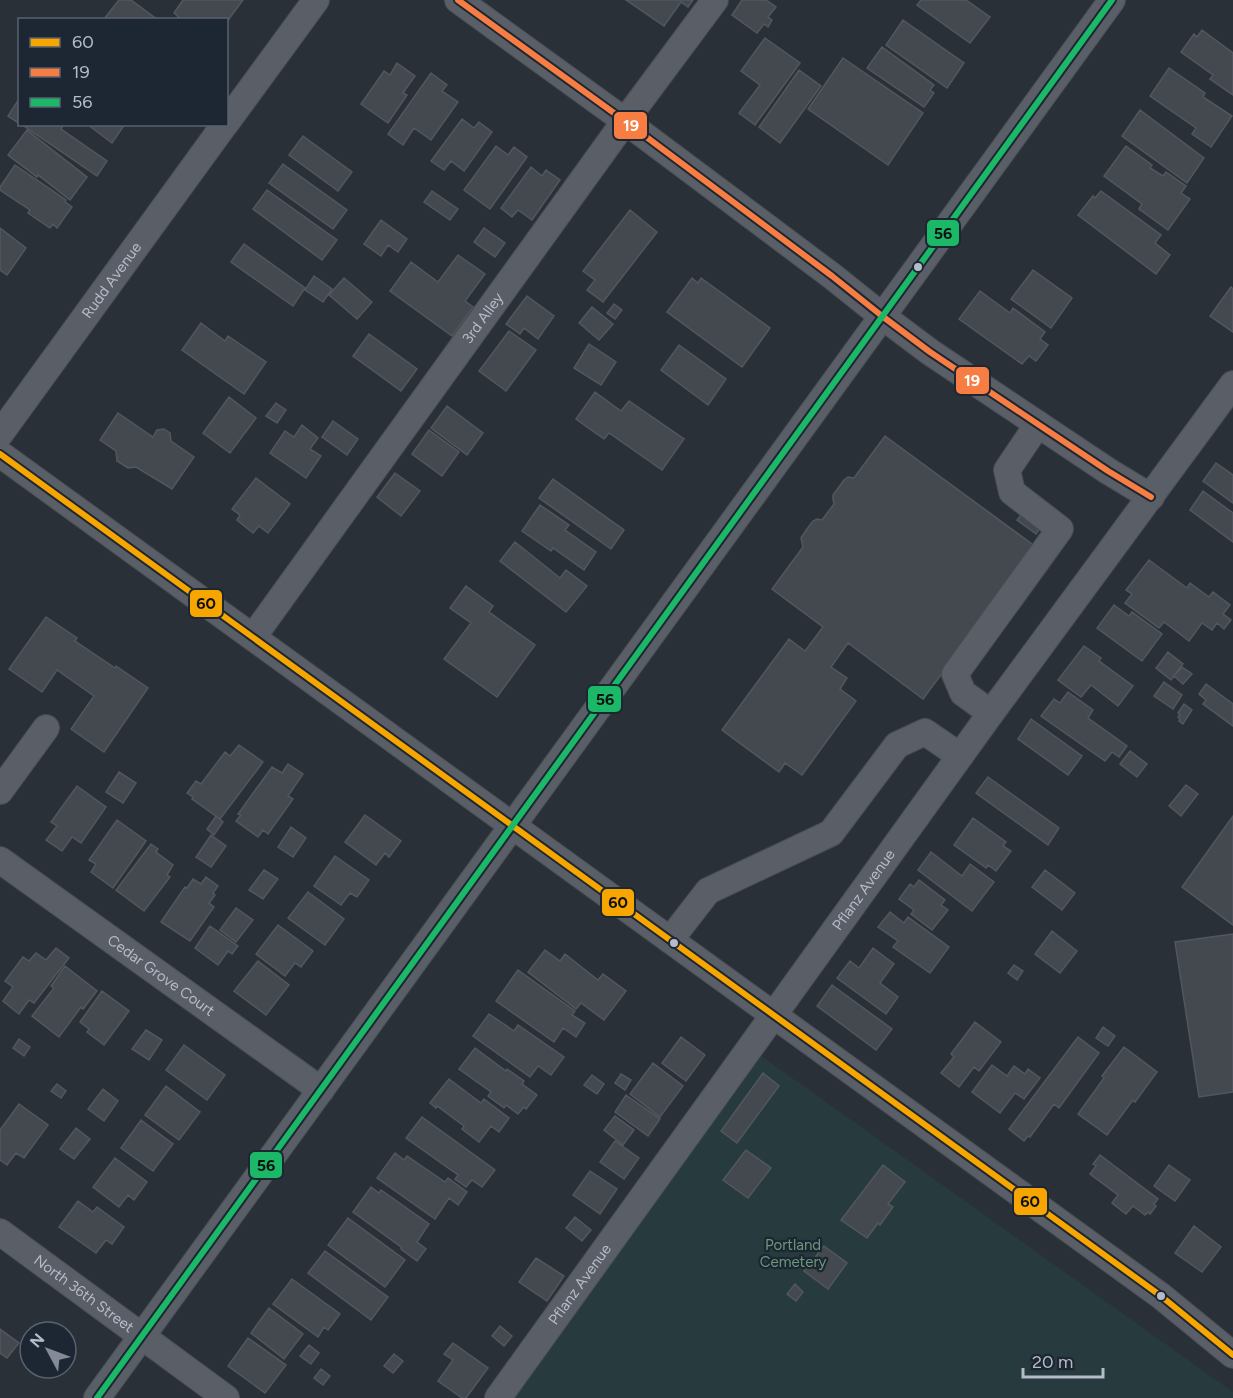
<svg xmlns="http://www.w3.org/2000/svg" width="1233" height="1398" viewBox="0 0 1233 1398" font-family="Figtree,sans-serif">
<style>
.green{fill:#273a3e}
.building{fill:#444950;stroke:#52575f;stroke-width:1.5}
.lines{fill:none;stroke-linecap:round;stroke-linejoin:round}
.minor-casing{stroke:#484c53;stroke-width:28}
.minor{stroke:#5a5e66;stroke-width:26}
.bus-1-casing{stroke:#1d2633;stroke-width:10}
.bus-2-casing{stroke:#1d2633;stroke-width:10}
.bus-3-casing{stroke:#1d2633;stroke-width:10}
.bus-1{stroke:#f7a600;stroke-width:6}
.bus-2{stroke:#f77d43;stroke-width:6}
.bus-3{stroke:#1ab867;stroke-width:6}
.bus-dot{fill:#b4bcc9;stroke:#1d2633;stroke-width:2}
.labels{text-anchor:middle;stroke-width:4.5;stroke-linejoin:round;paint-order:stroke}
.street-label{font-size:15px;fill:#b4bcc9;stroke:#1d2633}
.park-label{font-size:15px;fill:#6b9a76;stroke:#1d2633}
.line-badge{stroke:#1d2633;stroke-width:2}
.badge-label{font-size:16px;text-anchor:middle;font-weight:bold;fill:#fff}
.pale-badge-label{font-size:16px;text-anchor:middle;font-weight:bold;fill:#111}
</style>
<rect width="100%" height="100%" fill="#2a3038"/>
<!-- green -->
<path class="green" d="M760,1055L1233,1392V1398H512Z"/>
<!-- building -->
<path class="building" d="M119,0H131L158,20L104,19Z
M183,0H243L226,23V20H182L174,13Z
M626,0H693L688,7L681,2L664,26Z
M742,0H766L776,7L768,17L772,20L768,27L764,24L757,33L732,15Z
M921,0H966L990,17L970,43L917,5Z
M903,20L964,63L947,88L886,45Z
M1202,30L1233,53V95L1210,79L1213,75L1181,52L1194,34L1197,37Z
M765,38L800,63L755,125L739,113L760,85L741,71Z
M882,47L934,85L930,90L934,93L924,107L867,68Z
M843,58L923,113L888,165L808,109Z
M397,63L415,76L403,93L407,95L388,123L361,104L384,71L390,75Z
M1169,68L1205,93L1203,97L1232,116L1211,147L1192,134L1196,128L1150,96Z
M799,70L821,86L780,143L759,127Z
M431,73L447,85L442,91L458,102L431,140L414,128L403,145L388,134Z
M17,102L20,104V124L8,116Z
M1140,110L1204,158L1187,183L1122,136Z
M462,119L474,128L479,122L492,132L464,171L451,161L444,170L431,161Z
M21,124H64L61,129L107,161L97,176Z
M87,124H125L112,143Z
M27,130L87,177L70,200L38,175L37,177L8,155Z
M303,136L352,172L338,191L289,155Z
M496,146L508,155L514,147L527,157L490,209L464,190Z
M1126,146L1152,165L1150,168L1163,176L1166,172L1186,186L1181,193L1190,199L1168,230L1139,209L1142,204L1104,176Z
M283,164L347,210L333,229L269,183Z
M15,165L66,200L65,202L72,207L57,228L53,224L50,228L28,213L30,210L0,190V187Z
M531,167L542,176L546,170L560,180L532,220L518,210L512,217L501,208Z
M267,190L337,240L322,260L253,209Z
M432,191L458,209L450,220L424,202Z
M1101,191L1161,235L1155,243L1170,255L1156,274L1078,215L1093,196L1095,198Z
M630,210L657,232L603,302L587,290L595,280L583,271Z
M381,220L407,239L398,252L388,245L381,256L364,244Z
M0,228L26,248L7,275L0,270Z
M484,228L505,243L495,257L474,242Z
M244,244L305,288L293,306L231,262Z
M458,255L485,274L465,301L473,307L452,336L390,291L411,262L438,282Z
M1033,270L1072,298L1051,328L1011,299Z
M314,276L332,289L323,302L305,290Z
M344,278L372,302L357,319L329,295Z
M692,278L698,283L701,278L770,328L742,367L667,312Z
M1231,287L1233,289V332L1210,316Z
M980,291L1010,313L1013,308L1045,332L1040,339L1048,345L1036,361L1029,356L1022,364L959,319Z
M527,296L554,316L538,339L524,328L520,334L506,324Z
M614,304L622,310L615,319L607,313Z
M592,307L613,324L599,340L579,323Z
M201,323L225,341L228,336L266,362L244,394L182,350Z
M509,331L536,350L506,391L479,371Z
M369,334L417,369L401,391L353,356Z
M589,344L616,362L601,385L574,368Z
M679,345L726,379L708,405L661,370Z
M595,392L621,411L629,401L684,439L662,470L609,433L604,439L576,419Z
M229,397L256,418L230,453L203,433Z
M276,403L286,410L277,423L266,416Z
M447,406L483,433L467,455L431,428Z
M118,413L153,437L157,430L164,429L170,433L171,441L194,457L172,489L136,467L128,468L117,461L116,451L100,440Z
M333,421L358,439L347,455L322,437Z
M302,425L318,438L310,449L321,456L306,478L270,453L285,431L294,437Z
M429,430L459,452L442,476L412,454Z
M885,436L1036,547L923,699L848,643L831,667L847,678L840,689L856,701L802,775L785,763L779,772L722,730L789,639L805,651L823,627L772,589L803,547L801,538L807,529L813,521L817,519L822,520L834,504L833,499V495L844,480L848,477L854,478Z
M1216,463L1233,475V503L1203,481Z
M395,473L420,491L401,516L377,497Z
M256,478L290,504L268,533L259,526L253,533L237,520L240,515L232,509Z
M553,479L624,530L611,549L539,498Z
M1203,491L1233,513V542L1190,510Z
M540,505L569,525L565,530L596,552L584,570L553,548L551,551L522,531Z
M1021,515L1040,528L1036,534L1017,520Z
M515,542L560,578L566,570L587,586L566,612L500,561Z
M1149,560L1187,588L1190,583L1209,597L1213,592L1230,605L1223,614L1231,620L1224,629L1217,623L1212,630L1202,623L1189,641L1164,622L1159,628L1125,603L1132,594L1126,590Z
M466,586L493,606L489,612L535,645L497,697L444,659L471,623L450,608Z
M1114,605L1129,616L1132,612L1162,634L1142,661L1097,628Z
M46,617L77,638L75,641L115,668L116,666L148,688L104,752L71,729L94,696L57,670L42,692L9,669Z
M1084,646L1101,658L1099,661L1133,686L1118,706L1091,685L1081,697L1058,680Z
M1168,652L1183,664L1171,680L1156,668Z
M1182,667L1192,674L1183,684L1174,676Z
M1164,682L1182,695L1173,709L1154,696Z
M1206,684L1233,704V726L1203,704L1206,700L1199,694Z
M1068,692L1093,710L1088,718L1127,746L1119,757L1112,752L1105,761L1041,716L1054,699L1060,703Z
M1184,704L1192,710L1183,724L1179,721L1180,719L1178,717L1180,715L1178,713Z
M1031,719L1082,756L1068,775L1018,739Z
M239,745L263,762L220,819L192,799L193,797L187,793L196,781L201,784L225,752L230,756Z
M1130,751L1147,764L1137,777L1120,764Z
M288,764L303,774L288,796L293,799L268,834L263,830L258,837L236,821L241,815L238,814L272,767L282,773Z
M119,772L136,783L123,803L106,792Z
M988,777L1059,828L1048,845L976,793Z
M1186,785L1198,794L1181,816L1169,806Z
M77,786L106,807L81,843L72,837L62,851L46,840L57,826L51,822Z
M365,815L401,841L389,857L385,853L376,865L345,842Z
M216,816L223,822L214,835L207,829Z
M1233,816V925L1182,887Z
M973,818L1006,842L1003,846L1011,851L996,871L988,865L986,868L954,845Z
M117,820L146,841L113,888L91,872L96,864L89,860Z
M291,827L306,838L293,857L278,847Z
M211,835L226,846L211,867L196,857Z
M151,844L158,849L156,852L173,865L167,875L170,877L144,911L116,890Z
M931,852L962,876L970,864L994,882L972,911L918,870Z
M335,856L369,880L357,897L350,893L341,905L314,886Z
M264,870L278,879L263,899L249,890Z
M1045,870L1075,893L1062,910L1032,887Z
M206,877L218,886L213,893L215,895L209,903L214,907L190,941L161,922L185,887L187,888L193,879L201,884Z
M919,880L945,900L941,905L948,910L932,930L911,914L914,910L899,899L910,884L914,887Z
M308,892L344,919L325,945L288,918Z
M236,908L253,920L236,942L220,930Z
M890,912L904,923L908,917L949,947L930,973L893,947L898,941L878,927Z
M278,925L313,951L301,967L295,963L285,976L256,954Z
M210,926L238,946L232,954L228,951L218,965L195,948Z
M1052,931L1077,951L1060,973L1035,954Z
M1233,934V1092L1199,1097L1175,942Z
M56,948L69,958L34,1003L29,1000L19,1014L3,1001L13,987L5,981L23,957L29,961L36,953L46,960Z
M873,948L894,964L880,983L898,997L886,1014L837,978L850,961L859,968Z
M545,950L560,961L565,954L598,980L603,974L626,991L604,1020L581,1003L576,1009L528,972Z
M258,961L289,985L266,1015L234,991Z
M1014,965L1023,971L1017,980L1008,973Z
M65,966L97,991L83,1009L81,1007L59,1037L32,1016L54,988L51,986Z
M518,970L575,1011L572,1015L585,1023L576,1037L563,1028L554,1042L496,1001Z
M832,985L892,1029L876,1050L817,1006Z
M102,991L129,1011L104,1045L87,1032L89,1029L80,1022Z
M489,1014L514,1031L518,1025L564,1057L551,1075L538,1066L530,1077L473,1036Z
M975,1022L1001,1042L979,1071L974,1067L959,1087L941,1073L954,1057L951,1054Z
M1103,1027L1115,1036L1108,1046L1096,1038Z
M146,1030L162,1040L149,1060L132,1049Z
M681,1037L705,1055L686,1081L662,1063Z
M1078,1037L1099,1053L1059,1108L1054,1104L1030,1137L1028,1136L1024,1141L1009,1129Z
M19,1039L30,1047L24,1056L13,1048Z
M184,1045L225,1075L207,1100L166,1070Z
M1124,1047L1157,1072L1135,1102L1133,1100L1107,1135L1078,1114L1104,1078L1102,1076Z
M475,1048L506,1071L507,1069L524,1081L522,1084L537,1095L526,1109L524,1107L518,1114L506,1105L504,1108L488,1096L491,1092L459,1069Z
M653,1063L683,1086L660,1117L630,1094Z
M992,1065L1007,1076L1014,1066L1025,1074L1028,1069L1040,1078L1024,1099L1015,1093L1000,1113L972,1092Z
M763,1073L779,1086L737,1143L721,1131Z
M621,1074L631,1080L625,1090L615,1083Z
M592,1075L604,1084L597,1094L584,1085Z
M449,1079L481,1103L484,1099L509,1118L499,1132L491,1126L479,1142L462,1129L464,1126L437,1106L436,1108L430,1103Z
M57,1084L66,1091L61,1098L51,1091Z
M166,1086L200,1112L179,1140L145,1115Z
M103,1089L118,1101L104,1121L88,1109Z
M626,1095L660,1119L648,1136L615,1112Z
M19,1104L48,1125L24,1158L16,1153L7,1165L0,1160V1130Z
M615,1116L634,1130L623,1145L604,1130Z
M422,1117L495,1170L482,1187L472,1180L466,1187L455,1179L458,1175L406,1138Z
M141,1120L173,1144L153,1171L121,1148Z
M76,1128L90,1139L74,1159L60,1149Z
M615,1141L639,1158L624,1179L600,1162Z
M746,1150L771,1168L748,1198L723,1180Z
M395,1153L404,1160L407,1156L445,1182L448,1178L467,1192L458,1205L449,1198L435,1219L377,1178Z
M1100,1155L1158,1199L1154,1204L1156,1206L1150,1214L1148,1212L1145,1215L1133,1206L1126,1214L1112,1203L1118,1195L1090,1174L1096,1166L1093,1164Z
M115,1158L147,1182L134,1200L128,1195L119,1207L93,1187Z
M883,1165L905,1182L888,1204L893,1207L880,1225L878,1223L867,1238L841,1220Z
M1169,1165L1190,1180L1175,1201L1154,1186Z
M590,1171L617,1189L600,1214L573,1195Z
M371,1187L379,1193L381,1190L429,1224L417,1242L426,1249L417,1261L401,1249V1247L353,1212Z
M78,1201L93,1212L97,1207L124,1227L112,1244L106,1240L96,1253L59,1227Z
M575,1217L591,1230L582,1241L566,1228Z
M348,1218L405,1260L385,1287L328,1245Z
M1194,1226L1221,1247L1202,1272L1175,1253Z
M824,1246L847,1263L828,1289L804,1271Z
M325,1251L388,1297L371,1320L308,1273Z
M536,1258L564,1276L547,1301L519,1282Z
M292,1279L340,1314L328,1330L324,1327L318,1337L273,1304Z
M795,1284L803,1292L796,1301L787,1294Z
M269,1308L303,1334L284,1359L251,1333Z
M500,1326L512,1336L504,1346L492,1336Z
M0,1329L19,1343L7,1358L0,1353Z
M248,1338L286,1365L265,1393L228,1366Z
M453,1343L488,1368L466,1398H462L438,1381L453,1360L444,1354Z
M309,1345L319,1353L311,1364L300,1356Z
M394,1354L403,1361L393,1373L384,1366Z
M321,1369L330,1376L323,1385L314,1378Z"/>
<g class="lines">
<defs>
<g id="minor">
<path d="M458,0L625,121L832,276L882,316L930,352L1108,471L1151,497"/>
<path d="M226,123L316,0"/>
<path id="s1" d="M0,434L225,124"/>
<path d="M0,454L1161,1296L1233,1355"/>
<path id="s2" d="M253,637L625,121L715,0"/>
<path d="M991,713L963,693L955,674L1060,529L1012,492L1007,470L1038,424"/>
<path d="M0,791L46,728"/>
<path id="s3" d="M0,860L321,1090"/>
<path d="M670,940L708,891L831,833L897,745L925,732L960,756"/>
<path id="s4" d="M0,1232L226,1398"/>
<path d="M97,1398L1112,0"/>
<path id="s5" d="M498,1398L991,713L1233,384"/>
</g>
</defs>
<!-- minor casing -->
<use href="#minor" class="minor-casing"/>
<!-- minor -->
<use href="#minor" class="minor"/>
<defs>
<path id="bus-1" d="M0,454L1161,1296L1233,1355"/>
<path id="bus-2" d="M458,0L625,121L832,276L882,316L930,352L1108,471L1151,497"/>
<path id="bus-3" d="M97,1398L1112,0"/>
</defs>
<!-- bus-1 casing -->
<use href="#bus-1" class="bus-1-casing"/>
<!-- bus-2 casing -->
<use href="#bus-2" class="bus-2-casing"/>
<!-- bus-3 casing -->
<use href="#bus-3" class="bus-3-casing"/>
<!-- bus-1 -->
<use href="#bus-1" class="bus-1"/>
<!-- bus-2 -->
<use href="#bus-2" class="bus-2"/>
<!-- bus-3 -->
<use href="#bus-3" class="bus-3"/>
</g>
<!-- markers -->
<g class="bus-dot">
<circle cx="918" cy="267" r="5"/>
<circle cx="674" cy="943" r="5"/>
<circle cx="1161" cy="1296" r="5"/>
</g>
<g class="labels">
<!-- street labels -->
<g class="street-label">
<text dy="5" stroke="none"><textPath href="#s1" startOffset="190">Rudd Avenue</textPath></text>
<text dy="5" stroke="none"><textPath href="#s2" startOffset="393">3rd Alley</textPath></text>
<text dy="5" stroke="none"><textPath href="#s5" startOffset="626">Pflanz Avenue</textPath></text>
<text dy="5" stroke="none"><textPath href="#s3" startOffset="198">Cedar Grove Court</textPath></text>
<text dy="5" stroke="none"><textPath href="#s5" startOffset="140">Pflanz Avenue</textPath></text>
<text dy="5" stroke="none"><textPath href="#s4" startOffset="104">North 36th Street</textPath></text>
</g>
<!-- park labels -->
<g class="park-label">
<text x="793" y="1250">Portland<tspan x="793" dy="17">Cemetery</tspan></text>
</g>
</g>
<g class="line-badge">
<rect x="613" y="111" width="35" height="29" rx="6" fill="#f77d43"/>
<rect x="926" y="219" width="34" height="28" rx="6" fill="#1ab867"/>
<rect x="955" y="366" width="35" height="29" rx="6" fill="#f77d43"/>
<rect x="189" y="589" width="34" height="29" rx="6" fill="#f7a600"/>
<rect x="587" y="685" width="35" height="28" rx="6" fill="#1ab867"/>
<rect x="601" y="888" width="34" height="29" rx="6" fill="#f7a600"/>
<rect x="249" y="1151" width="34" height="28" rx="6" fill="#1ab867"/>
<rect x="1013" y="1187" width="35" height="29" rx="6" fill="#f7a600"/>
</g>
<g class="badge-label">
<text x="631" y="131">19</text>
<text x="972" y="386">19</text>
</g>
<g class="pale-badge-label">
<text x="943" y="239">56</text>
<text x="206" y="609">60</text>
<text x="605" y="705">56</text>
<text x="618" y="908">60</text>
<text x="266" y="1171">56</text>
<text x="1030" y="1207">60</text>
</g>
<!-- legend -->
<rect x="18" y="18" width="210" height="108" fill="#1d2633" stroke="#59626f" stroke-width="1.5"/>
<rect x="30" y="38" width="30" height="9" fill="#f7a600" stroke="#59626f" stroke-width="1.5"/>
<text x="72" y="48" font-size="18" fill="#b4bcc9">60</text>
<rect x="30" y="68" width="30" height="9" fill="#f77d43" stroke="#59626f" stroke-width="1.5"/>
<text x="72" y="78" font-size="18" fill="#b4bcc9">19</text>
<rect x="30" y="98" width="30" height="9" fill="#1ab867" stroke="#59626f" stroke-width="1.5"/>
<text x="72" y="108" font-size="18" fill="#b4bcc9">56</text>
<!-- north arrow -->
<g transform="translate(48 1350) rotate(311)"><circle r="28" fill="#1d2633" stroke="#59626f" stroke-width="1.5"/>
<path d="M0-4.5L10 22L0 15L-10 22Z" fill="#848b96"/>
<text y="-9" font-size="16" font-weight="bold" text-anchor="middle" fill="#b4bcc9">N</text>
</g>
<!-- scale -->
<path d="M1023 1368v9h80v-9" fill="none" stroke="#b4bcc9" stroke-width="3"/>
<text x="1032" y="1368" font-size="18" fill="#b4bcc9" stroke="#1d2633" stroke-width="4.5" paint-order="stroke">20 m</text>
</svg>
